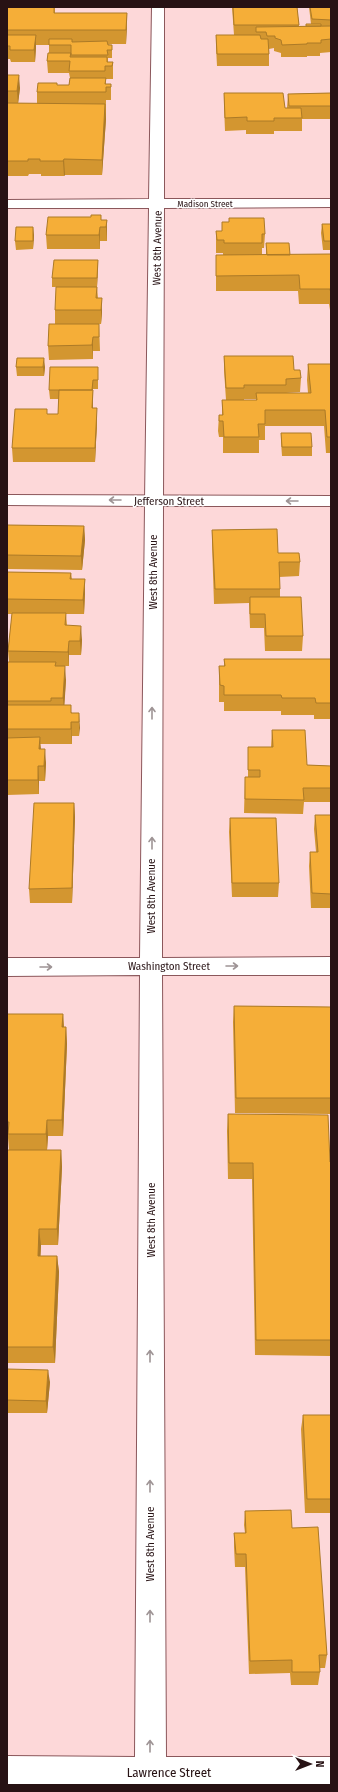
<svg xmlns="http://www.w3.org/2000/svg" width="338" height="1792" viewBox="0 0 338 1792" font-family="'Fira Sans Condensed',sans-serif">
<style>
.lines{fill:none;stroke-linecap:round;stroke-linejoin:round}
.street-casing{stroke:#8b575b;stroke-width:2}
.secondary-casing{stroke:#8b575b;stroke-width:2}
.street{fill:#fff;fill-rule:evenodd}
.secondary{fill:#fff;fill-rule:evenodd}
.wall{fill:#d39630;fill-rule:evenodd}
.shaded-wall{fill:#ac7a27}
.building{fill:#f5ae38;stroke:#ac7a27}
.oneway{stroke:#9e9495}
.labels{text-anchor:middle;stroke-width:3;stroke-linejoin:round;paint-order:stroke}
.far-street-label{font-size:9px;fill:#271214;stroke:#fff}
.street-label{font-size:11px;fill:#271214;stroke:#fff}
.near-street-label{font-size:13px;fill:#271214;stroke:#fff}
</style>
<rect width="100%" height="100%" fill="#fdd8d9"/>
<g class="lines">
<defs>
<path id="street" d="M152,7H164V199H331V207L164,208L163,501L160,505L154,506L148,505L145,501L149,208H7V200L149,199Z"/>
<path id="secondary" d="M7,495L331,496V506H163L162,912V958L331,957V975H162L166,1757H331V1785H7V1756L135,1757L140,975L7,976V958H140L145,506L7,505Z"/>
</defs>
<!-- street casing -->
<use href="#street" class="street-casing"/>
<!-- secondary casing -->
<use href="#secondary" class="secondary-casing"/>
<!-- street -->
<use href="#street" class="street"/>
<!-- secondary -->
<use href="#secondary" class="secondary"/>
</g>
<!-- wall -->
<path class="wall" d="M7,7H55V13H127L126,44H108L112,45V58H108V62H113V79H106V84H111V100H106V119L102,175H65L64,176H41V174H29L28,176H7V75L20,88L18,103L37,104V92L57,85H69L70,78L69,73H48L47,61L49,53V45H36L35,62H11L10,59H7Z
M232,7H297L299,26H306V24H311L309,7H331V52L320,53V56H307V57H281V53L274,51V48L269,49V66H217L216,47V35H234Z
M224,93L285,108H287L288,94L331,93V119H302V131H274V134H246V130L225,131L224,106Z
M101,220H107V241H100V249H47L46,235Z
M222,222L265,234L264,248H262V255H266V243L290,255L331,254V309L330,310L329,304H299L298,291H216V255H223V253H216V231H222Z
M322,224H331V250H323L321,233Z
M34,235L33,249L16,250L15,241Z
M98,260V268L97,287H52V278Z
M97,287L98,298L102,312L101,324H99L100,351H93V359L49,360L48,346L55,324V310Z
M224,356L294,370L301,378L300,392L286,393H308L307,380L308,364H331V453H326L324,426H265V440H259V453H223V437H219L218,431L219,415H222V400H226L224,370ZM244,399H256V400H244Z
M16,367H45L44,376H17Z
M98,367V389H93V408L97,422L95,462H13L12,448L47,409V414H58L59,399H50L49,390Z
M281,433L312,447V456H282L281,442Z
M7,525L84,526L85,540L82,570L7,569Z
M212,530L278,553L300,562L299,576L279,577L280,589V597L303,636L302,651H265L264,628H250L249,603L214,604L212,544Z
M7,572L71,573L72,579H85V593L84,614H66L67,625L82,640L81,655H69V666H56L66,680L64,705L72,713H79V736H72V744H40L41,749L46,763L45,781H39V794L7,795V662H9L8,651L12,614H7Z
M224,659H331V719H314V715H281V711H224V702H219V666H224Z
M272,730L307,765L331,766V802H304L303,814L244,813L245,777H248V747H271Z
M74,803L75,817L72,903H30L29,889Z
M315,815H331V908H311L309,866L310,852H316L314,829Z
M230,818L279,883L278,897H232L229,832Z
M234,1006L331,1007V1114L235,1113L233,1022Z
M7,1014H63L64,1027H66L67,1044L63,1136H48L47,1150H61L62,1167L58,1245H41L40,1256H57L59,1272L55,1363H7V1150H9L8,1138H7Z
M228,1114L331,1162V1351L330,1356L255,1355L252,1179H228L227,1131Z
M7,1369L50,1382L47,1413H7Z
M303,1415H331V1513H305L301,1429Z
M245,1511L292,1528L327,1655L325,1668H320V1672L318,1685H291L290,1673L249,1674L245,1567H235L234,1547V1533H245L244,1525Z"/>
<!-- shaded-wall -->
<path class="shaded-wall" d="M127,13V27L126,44V30Z
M36,35V48L35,62L34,50Z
M19,75L20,88L18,104L17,91Z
M105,104L106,119L102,175V160Z
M64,159L65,175L64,176L63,161Z
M107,220V241L106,227Z
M33,227L34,235L33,249Z
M100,227V249L99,235Z
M98,260V268L97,287V278Z
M102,298V312L101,324V310Z
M93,337V359L92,345Z
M44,358L45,367L44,376L43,367Z
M7,377L8,391L7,400Z
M93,380V404L92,422V408Z
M97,408V422L95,462V448Z
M84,526L85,540L82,570L81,556Z
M85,579V593L84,614L83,600Z
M81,626L82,640L81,655L80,641Z
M69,641V666L68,652Z
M65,666L66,680L64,712L63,698Z
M79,713L80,728L79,736Z
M71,722L72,736V744L71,729Z
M40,737L41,752L39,749Z
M45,749L46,763L45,781L44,766Z
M38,766L39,781V794L38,780Z
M74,803L75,817L72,903V888Z
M63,1014L64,1031L62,1027Z
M66,1027L67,1044L63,1136L62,1120Z
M47,1120L48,1136L47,1150L46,1134Z
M61,1150L62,1167L58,1245L57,1229Z
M39,1229L41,1245L40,1272L38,1256Z
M57,1256L59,1272L55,1363L53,1347Z
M48,1370L50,1382L47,1413L46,1401Z"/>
<!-- building -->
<path class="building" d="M7,7H54V13H127L126,30H7Z
M233,7H297L299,25H234Z
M310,7H331V20L312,19Z
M306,24H321V26H306Z
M331,26V39L321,40V43H307V44L282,45L281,40L275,38V36H267L266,32H256V27Z
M7,35H36L34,50H10V46H7Z
M216,35H260L261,39H268L269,54H217Z
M49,39H72V42L107,41L108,45H112V50H107L108,55H71V45H49Z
M48,53H71L70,57H107V62H113L112,66H105V71H69L70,61H47Z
M7,75H19L17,91H7Z
M70,78H106L105,84H111V87H106V92H37L38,83H57V85H69Z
M224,93H283L285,108H301L302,118H274V121H247V117L225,118Z
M331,93V106H289L288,94Z
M7,103L105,104L102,160L64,159L63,161H40V159H28V161H7Z
M91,215H101V220H107L106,227H100L99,235H46L48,217H91Z
M229,218H264L265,234H262V243H224V240H217L216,231H222V222H229Z
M322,224H331V241H324Z
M16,227H33V241H15Z
M266,243H289L290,255H267Z
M331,254V294L330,289H300L299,275L216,276V255Z
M54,260H98L97,278H52Z
M56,287H97L96,298H102L101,310H55Z
M49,324H99V337H93L92,345L48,346Z
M224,356H293L294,370H300L301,378L286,379V385H244V388H226Z
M17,358H44L43,367H16Z
M308,364H331V437H327L325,410H265V424H258L259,437H224L223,421H219V415H223L222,400H257L256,393H311Z
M50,367H98V380H93L92,390H49Z
M59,390H93L92,408H97L95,448H12L15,409H47V414H58Z
M281,433H311L312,447H282Z
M7,525L84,526L81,556L7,555Z
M277,529L278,553H299L300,562H279L280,589H215L212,530Z
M7,572L71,573L70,579H85L83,600L7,599Z
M250,597H301L303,636H266L265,614H250Z
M12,613H66L65,625L81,626L80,641H69L68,652L8,651Z
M224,659H331V703H316L315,698H282L281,695H224V686L220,685L219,666H225Z
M7,662H56L55,666H65L63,698H51V701H7Z
M7,705H71V713H79V722H71V729H7Z
M272,730H305L307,765L331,766V788H303L304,800L245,799V777H260V770H248V747H273Z
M40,737L39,749H45L44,766H38V780H7V738Z
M34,803H74L72,888L29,889Z
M315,815H331V894L312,893L310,852H318Z
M230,818H276L279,883H232Z
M234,1006L331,1007V1098H236Z
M7,1014H63L62,1027H66L62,1120H47L46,1134H8L9,1122H7Z
M228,1114L328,1115L330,1162H331V1340H256L253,1163H229Z
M7,1150H61L57,1229H39L38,1256H57L53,1347H7Z
M7,1369L48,1370L46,1401L7,1400Z
M303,1415H331V1499H307Z
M291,1510L292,1528L318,1527L327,1655H319L320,1672H292V1660L250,1661L246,1554H236L234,1533H246L245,1511Z"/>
<!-- one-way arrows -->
<defs><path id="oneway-shaft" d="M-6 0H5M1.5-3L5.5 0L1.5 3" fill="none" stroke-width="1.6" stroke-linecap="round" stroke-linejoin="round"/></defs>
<g class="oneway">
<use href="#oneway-shaft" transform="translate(115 500) rotate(-180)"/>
<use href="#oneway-shaft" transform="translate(292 501) rotate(-180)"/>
<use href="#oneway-shaft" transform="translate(152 713) rotate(-90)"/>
<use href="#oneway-shaft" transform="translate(152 843) rotate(-90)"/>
<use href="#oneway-shaft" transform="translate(232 966)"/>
<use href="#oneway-shaft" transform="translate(46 967)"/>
<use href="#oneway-shaft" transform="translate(150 1356) rotate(-90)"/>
<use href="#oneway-shaft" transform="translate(150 1486) rotate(-90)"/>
<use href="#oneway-shaft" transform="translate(150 1616) rotate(-90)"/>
<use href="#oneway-shaft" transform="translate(150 1746) rotate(-90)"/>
</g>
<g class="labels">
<!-- far-street labels -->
<g class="far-street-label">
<text x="205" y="207">Madison Street</text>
</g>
<!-- street labels -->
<g class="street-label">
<text transform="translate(157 248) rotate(-89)" y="4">West 8th Avenue</text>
<text x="169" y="505">Jefferson Street</text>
<text transform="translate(153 572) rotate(-90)" y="4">West 8th Avenue</text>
<text transform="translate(151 896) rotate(-90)" y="4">West 8th Avenue</text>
<text x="169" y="970">Washington Street</text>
<text transform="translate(151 1220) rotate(-90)" y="4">West 8th Avenue</text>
<text transform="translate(150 1544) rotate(-90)" y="4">West 8th Avenue</text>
</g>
<!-- near-street labels -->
<g class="near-street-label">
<text x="169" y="1777">Lawrence Street</text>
</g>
</g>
<!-- border -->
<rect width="338" height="1792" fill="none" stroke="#271214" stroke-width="16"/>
<!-- north arrow -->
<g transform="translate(310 1764) rotate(90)" stroke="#ffffff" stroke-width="3" paint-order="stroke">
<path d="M0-3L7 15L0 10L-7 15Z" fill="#271214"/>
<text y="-6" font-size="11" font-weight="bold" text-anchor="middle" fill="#271214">N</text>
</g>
</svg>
